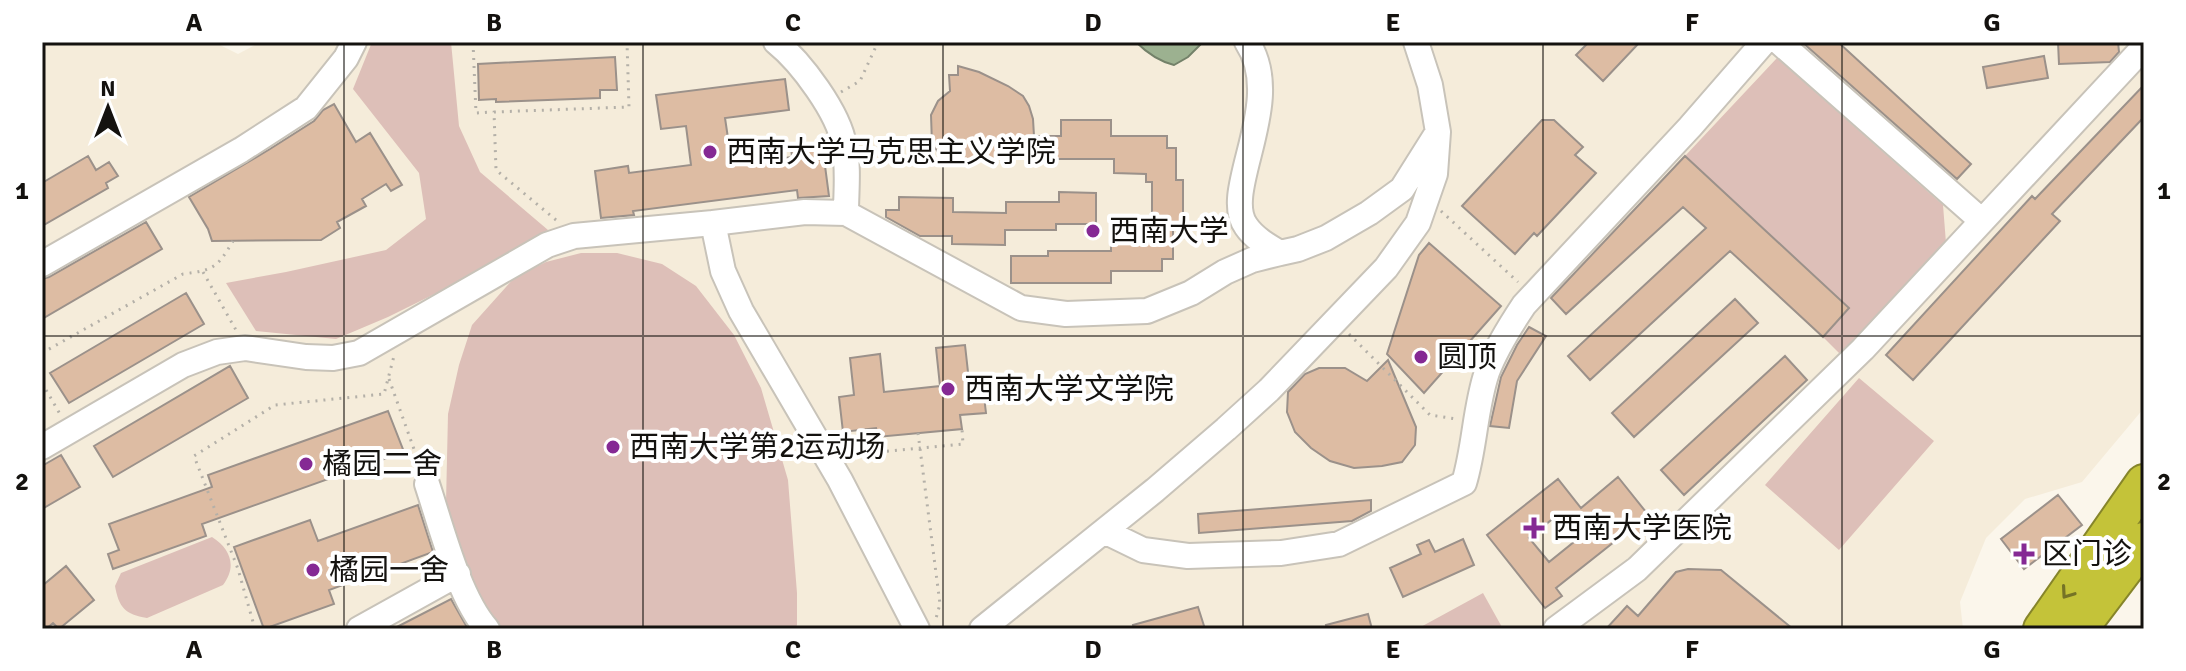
<svg xmlns="http://www.w3.org/2000/svg" width="2186" height="671" viewBox="0 0 2186 671" font-family="Signika,'Noto Sans SC',sans-serif">
<style>
.built{fill:#f5ecda}
.green{fill:#ddbfb8}
.water{fill:#9cb190;stroke:#738169;stroke-width:2}
.building{fill:#ddbca3;stroke:#9b918a;stroke-width:2;fill-rule:evenodd}
.lines{fill:none;stroke-linecap:round;stroke-linejoin:round}
.minor-casing{stroke:#c8c3b9;stroke-width:28}
.highway-casing{stroke:#86852a;stroke-width:40}
.path{stroke:#b4b0a8;stroke-width:3;stroke-dasharray:2 6;stroke-linecap:butt}
.minor{stroke:#fff;stroke-width:24}
.highway{stroke:#c4c339;stroke-width:36}
.oneway{stroke:#757326}
.grid{fill:none;stroke:#14120f;stroke-width:2;stroke-opacity:0.55}
.poi-dot{fill:#852994;stroke:#fff;stroke-width:3}
.labels{text-anchor:middle;stroke-width:8;stroke-linejoin:round;paint-order:stroke}
.poi-label{font-size:30px;fill:#14120f;stroke:#fff;text-anchor:start}
.neatline{fill:none;stroke:#14120f;stroke-width:3}
.grid-label{font-size:26px;text-anchor:middle;font-weight:bold;fill:#14120f}
</style>
<rect width="100%" height="100%" fill="#fbf6eb"/>
<!-- built -->
<path class="built" d="M42,42H214L238,54L261,42H2144V408L2082,482L2025,499L1986,538L1960,602L1963,629H42Z"/>
<!-- green -->
<path class="green" d="M372,42H451L459,126L480,172L548,230L469,277L388,317L336,339L256,331L226,283L286,272L386,250L426,219L419,173L353,89Z
M1777,58L1943,205L1946,243L1848,350L1840,354L1823,337L1849,308L1685,156Z
M581,253H617L662,264L696,286L734,335L761,388L788,480L797,593V625L795,629H498L487,616L459,549L446,503L448,414L459,365L472,325L515,277L546,262Z
M1859,378L1934,441L1839,550L1765,485Z
M212,537C231,549 237,567 223,585L147,618C125,614 119,608 115,586L121,573Z
M1483,593L1503,629H1417Z"/>
<!-- water -->
<path class="water" d="M1136,42H1203L1188,57L1174,65C1158,61 1147,53 1136,42Z"/>
<!-- building -->
<path class="building" d="M1589,42H1640L1603,81L1576,55Z
M1802,42H1838L1971,164L1957,179Z
M2058,42H2118L2119,52L2110,62L2059,64Z
M2044,56L2048,78L1987,88L1983,67Z
M615,57L617,90H600V98L496,102V99L479,100L478,64Z
M958,66L979,72L1008,86L1023,96L1029,106L1033,119L1034,136H1061V120H1111V136H1167V148H1176V180H1183V230H1173V259H1162V271H1111V283H1011V256H1048V251H1111V239H1152V182H1146V174L1114,173V159H955L944,155L938,152L932,144L931,115L938,101L950,91L949,75H958Z
M785,79L789,110L725,118L732,165L792,157L791,147L822,143L829,196L798,198L797,190L633,211L634,215L601,218L595,171L628,166L629,173L691,165L686,126L661,129L656,95Z
M2144,85V117L2052,214L2060,221L1913,380L1886,355L2032,196L2035,199Z
M334,104L356,142L370,133L402,185L391,191L386,184L362,199L366,206L337,222L340,228L321,240L212,241L208,229L189,197L270,149L314,121L323,110Z
M1542,120H1554L1583,147L1575,155L1596,173L1537,236L1534,233L1515,254L1462,206Z
M88,156L96,170L109,162L118,176L106,183L108,188L42,226V183Z
M1685,156L1849,308L1823,337L1730,251L1590,380L1568,356L1706,228L1683,207L1566,314L1551,298Z
M1059,192L1096,193V224H1056V230H1005V245L952,244V236H920L886,217V210H899V197L953,198V212L1006,213V202H1059Z
M146,222L162,249L42,319V279L49,277Z
M1429,243L1501,306L1424,393L1387,354L1419,255Z
M186,293L204,324L69,403L50,373Z
M1735,299L1758,323L1634,437L1612,413Z
M1529,327L1546,336L1517,381L1509,428L1490,426L1501,377L1517,345Z
M965,345L969,381L982,380L986,413L960,415L962,429L877,437L876,428L843,432L839,397L854,395L850,358L880,354L884,392L940,386L936,348Z
M1785,356L1807,380L1684,495L1661,470Z
M1388,360L1416,427L1415,445L1402,462L1382,466L1354,468L1330,461L1311,448L1295,432L1287,412L1288,392L1305,374L1319,368H1345L1367,381Z
M230,366L248,398L113,477L94,446Z
M388,411L404,452L202,524L206,536L113,569L108,554L119,550L109,524L212,487L208,475Z
M61,455L80,487L42,509V466Z
M1618,477L1654,522L1638,535L1633,527L1556,588L1562,596L1545,608L1487,535L1558,479L1581,508ZM1555,517L1575,541L1549,562L1529,538Z
M2058,495L2082,525L2024,569L2001,539Z
M1371,500V511L1352,521L1199,533L1198,514Z
M418,505L433,552L329,590L334,604L264,629L234,547L310,520L318,541Z
M1463,539L1474,565L1403,597L1390,568L1421,554L1417,545L1429,540L1435,552Z
M66,566L94,600L59,629L53,623L46,629H42V586Z
M1688,569L1721,570L1793,629H1606L1627,606L1638,616L1676,572Z
M451,599L468,629H393Z
M1198,607L1205,629H1134L1133,625Z
M1368,614L1372,629H1327L1326,625Z"/>
<g class="lines">
<defs>
<path id="minor" d="M776,42C801,62 839,113 844,145C849,167 846,191 846,213
M1247,42C1287,102 1220,191 1246,226C1254,238 1268,246 1280,253L1298,249L1326,238L1369,213L1402,189L1436,135
M1779,42L1982,221
M713,223L805,212L846,213L1021,308L1066,314L1147,311L1191,293L1225,272L1252,260L1280,253
M42,264L241,150L306,108L346,58L354,42
M42,447L183,365L217,352L245,348L306,357L333,358L359,353L547,245L574,236L713,223L723,271L741,311L840,480L917,629
M427,484C441,526 459,598 487,629
M1104,531L1143,550L1188,556L1281,553L1339,544L1464,483C1475,447 1475,407 1487,372C1496,348 1510,326 1524,305L1690,127L1764,42
M359,629L458,574
M982,629L1155,490L1226,429L1269,390L1386,268L1418,223L1435,174L1438,132L1430,85L1416,42
M1556,629L1637,569L1863,349L2144,47"/>
<path id="highway" d="M2042,629L2144,483
M2079,629L2132,559L2144,541"/>
</defs>
<!-- minor casing -->
<use href="#minor" class="minor-casing"/>
<!-- highway casing -->
<use href="#highway" class="highway-casing"/>
<!-- path -->
<path class="path" d="M473,42L476,113L493,112
M841,92L860,81L878,42
M1441,211L1518,282
M556,220L496,170L494,112L629,107L627,42
M203,272L236,330
M1349,334L1430,415L1456,419
M42,353L183,274C214,270 217,268 233,241
M389,379L420,466
M42,383L60,414
M918,433L940,604L935,622
M877,437L878,452L963,444L962,429
M255,629L238,569L194,456L275,405L384,394L394,356"/>
<!-- minor -->
<use href="#minor" class="minor"/>
<!-- highway -->
<use href="#highway" class="highway"/>
</g>
<!-- one-way arrows -->
<defs><path id="oneway-chevron" d="M-2-3.5L2.5 0L-2 3.5" fill="none" stroke-width="1.6" stroke-linecap="round" stroke-linejoin="round" transform="scale(2)"/></defs>
<use class="oneway" href="#oneway-chevron" transform="translate(2067 593) rotate(125)"/>
<!-- grid -->
<path class="grid" d="M344,42V629M643,42V629M943,42V629M1243,42V629M1543,42V629M1842,42V629M42,336H2144"/>
<!-- markers -->
<g class="poi-dot">
<circle cx="710" cy="152" r="8"/>
<circle cx="1093" cy="231" r="8"/>
<circle cx="1421" cy="357" r="8"/>
<circle cx="948" cy="389" r="8"/>
<circle cx="613" cy="447" r="8"/>
<circle cx="306" cy="464" r="8"/>
<path d="M1530 516h8v8h8v8h-8v8h-8v-8h-8v-8h8z"/>
<path d="M2020 542h8v8h8v8h-8v8h-8v-8h-8v-8h8z"/>
<circle cx="313" cy="570" r="8"/>
</g>
<g class="labels">
<!-- poi labels -->
<g class="poi-label">
<text x="726" y="162">西南大学马克思主义学院</text>
<text x="1109" y="241">西南大学</text>
<text x="1437" y="367">圆顶</text>
<text x="964" y="399">西南大学文学院</text>
<text x="629" y="457">西南大学第2运动场</text>
<text x="322" y="474">橘园二舍</text>
<text x="1552" y="538">西南大学医院</text>
<text x="2042" y="564">区门诊</text>
<text x="329" y="580">橘园一舍</text>
</g>
</g>
<!-- border -->
<rect width="2186" height="671" fill="none" stroke="#ffffff" stroke-width="88"/>
<!-- north arrow -->
<g transform="translate(108 108)" stroke="#ffffff" stroke-width="6" paint-order="stroke">
<path d="M0-6L14 30L0 20L-14 30Z" fill="#14120f"/>
<text y="-12" font-size="22" font-weight="bold" text-anchor="middle" fill="#14120f">N</text>
</g>
<rect x="44" y="44" width="2098" height="583" class="neatline"/>
<g class="grid-label">
<text x="194" y="31">A</text>
<text x="494" y="31">B</text>
<text x="793" y="31">C</text>
<text x="1093" y="31">D</text>
<text x="1393" y="31">E</text>
<text x="1692" y="31">F</text>
<text x="1992" y="31">G</text>
<text x="22" y="199">1</text>
<text x="2164" y="199">1</text>
<text x="22" y="490">2</text>
<text x="2164" y="490">2</text>
<text x="194" y="658">A</text>
<text x="494" y="658">B</text>
<text x="793" y="658">C</text>
<text x="1093" y="658">D</text>
<text x="1393" y="658">E</text>
<text x="1692" y="658">F</text>
<text x="1992" y="658">G</text>
</g>
</svg>
